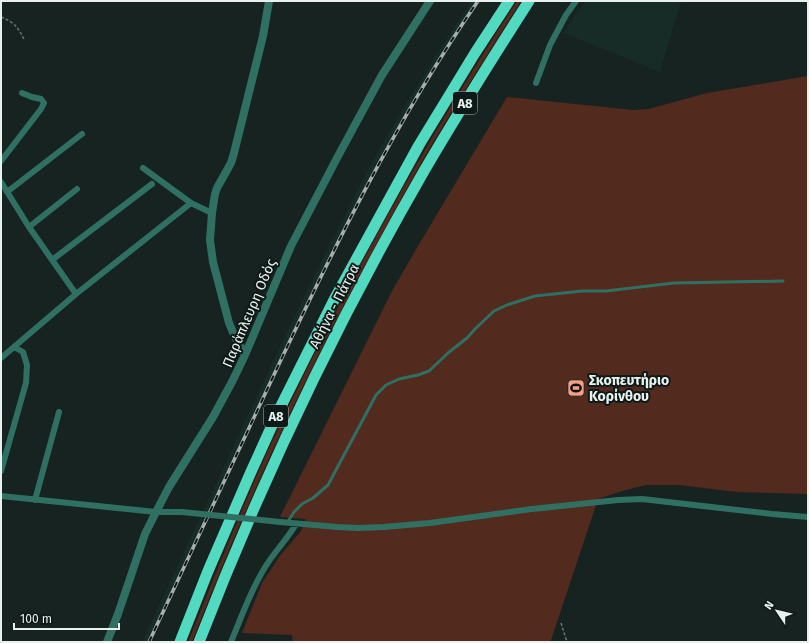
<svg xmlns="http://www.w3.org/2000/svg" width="809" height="643" viewBox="0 0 809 643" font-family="'Fira Sans',sans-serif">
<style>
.built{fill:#172c27}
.green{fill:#532a1e}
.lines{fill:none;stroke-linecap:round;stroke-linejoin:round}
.path{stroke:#6c7674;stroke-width:1.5;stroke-dasharray:3 2;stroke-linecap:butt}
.service{stroke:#2f7063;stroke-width:3}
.minor{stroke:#2f7063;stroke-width:6}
.tertiary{stroke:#2f7063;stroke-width:8}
.motorway{stroke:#52dac1;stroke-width:11}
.rail-casing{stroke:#a6afad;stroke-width:3.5}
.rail{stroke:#0e1a17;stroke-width:2;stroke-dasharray:6;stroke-linecap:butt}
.minor-bridge{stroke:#2f7063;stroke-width:6}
.labels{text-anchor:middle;stroke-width:4;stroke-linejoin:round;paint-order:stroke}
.shield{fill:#0e1a17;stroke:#a7b0ae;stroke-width:1}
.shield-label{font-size:13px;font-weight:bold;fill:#e9f1ef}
.street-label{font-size:14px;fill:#e9f1ef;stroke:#0e1a17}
.poi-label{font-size:14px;font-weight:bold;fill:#e9f1ef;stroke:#0e1a17;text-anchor:start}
</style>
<rect width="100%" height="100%" fill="#172320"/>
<!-- built -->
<path class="built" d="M471,1H481L444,57L407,117L378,170L333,258L291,344L151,642H142L283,340L325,254L370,166L400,113L437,54Z
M585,1H681L660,72L563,33Z"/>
<!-- green -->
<path class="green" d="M517,1H521C490,50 459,99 429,149C413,177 397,206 382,234C309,366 246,502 192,642H188C219,565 250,487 286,412C354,270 431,133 517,1Z
M808,76V494L737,492L679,485H646L622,491L598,499L551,640L549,642H293L292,635L242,633L262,583L279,557L301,531L306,519L280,517L392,291L418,246L507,97L633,110L649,109L707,93Z"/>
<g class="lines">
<!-- path -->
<path class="path" d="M1,17C16,23 18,28 25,41
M561,623L567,642"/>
<!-- service -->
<path class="service" d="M287,523L294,512L302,504L313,498L328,485L376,395L386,385L399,379L418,375L429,371L448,353L467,338L475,329L494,311L507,305L535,296L582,291H606L674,283L783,281"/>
<!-- minor -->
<path class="minor" d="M536,83L550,45L566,15L576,1
M1,161L41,109L44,103L41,99L32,97L22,93
M143,168L191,203
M1,182L29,227L76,294
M7,192L82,134
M29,227L77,189
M52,260L152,184
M1,358L76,294L191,203L212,213
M1,471L26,383L27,365L23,352L14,347
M1,496L156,512H182
M35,500L59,412
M280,522L337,527L359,528L384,527L430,523L532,509L618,500L642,499L772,514L808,517
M231,642C241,618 250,592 264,569C273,553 287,540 296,524"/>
<!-- tertiary -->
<path class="tertiary" d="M245,355L235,337L229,323L213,262L210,240L212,213L215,194L217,188L231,163L234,153L263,36L269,1
M107,642L118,614L145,534L156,512L169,487L213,417L233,380L245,355L291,246L337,158L382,75L430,1"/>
<!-- motorway -->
<path class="motorway" d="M180,642L208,571L250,474L279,410L335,298L419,145L475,53L509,1
M199,642C262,479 337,322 424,171C458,113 493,57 529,1"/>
<defs>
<path id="rail" d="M149,642C190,554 231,467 272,379C333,249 396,120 478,1"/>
</defs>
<!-- rail casing -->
<use href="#rail" class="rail-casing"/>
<!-- rail -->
<use href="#rail" class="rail"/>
<!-- minor-bridge -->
<path class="minor-bridge" d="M182,512L280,522"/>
</g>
<!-- icons -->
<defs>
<symbol id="stadium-square" viewBox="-11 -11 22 22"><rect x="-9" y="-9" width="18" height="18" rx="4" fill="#f39f85" stroke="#0e1a17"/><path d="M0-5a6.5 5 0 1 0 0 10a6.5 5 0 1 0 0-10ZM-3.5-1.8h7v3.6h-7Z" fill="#111"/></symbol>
</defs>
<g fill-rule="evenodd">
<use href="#stadium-square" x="566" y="378" width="20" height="20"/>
</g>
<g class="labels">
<!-- shield labels -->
<g class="shield">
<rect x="453" y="92" width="24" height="22" rx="3"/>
<rect x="264" y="405" width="24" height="22" rx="3"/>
</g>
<g class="shield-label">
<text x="465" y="108">Α8</text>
<text x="276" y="421">Α8</text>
</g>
<!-- street labels -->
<g class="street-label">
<text transform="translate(334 306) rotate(-63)" y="5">Αθήνα - Πάτρα</text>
<text transform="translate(249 313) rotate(-67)" y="5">Παράπλευρη Οδός</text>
</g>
<!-- poi labels -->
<g class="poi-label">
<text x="589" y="385">Σκοπευτήριο<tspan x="589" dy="16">Κορίνθου</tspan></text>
</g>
</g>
<!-- border -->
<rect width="809" height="643" fill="none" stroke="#e9f1ef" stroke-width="4"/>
<!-- north arrow -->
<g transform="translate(777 611) rotate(305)" stroke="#0e1a17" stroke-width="3" paint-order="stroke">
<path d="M0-3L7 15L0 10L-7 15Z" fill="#e9f1ef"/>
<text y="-6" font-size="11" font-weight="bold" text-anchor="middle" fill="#e9f1ef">N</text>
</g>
<!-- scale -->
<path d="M14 623v6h105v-6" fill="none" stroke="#e9f1ef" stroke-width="2"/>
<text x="20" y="623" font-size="12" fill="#e9f1ef" stroke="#0e1a17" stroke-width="3" paint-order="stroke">100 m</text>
</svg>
